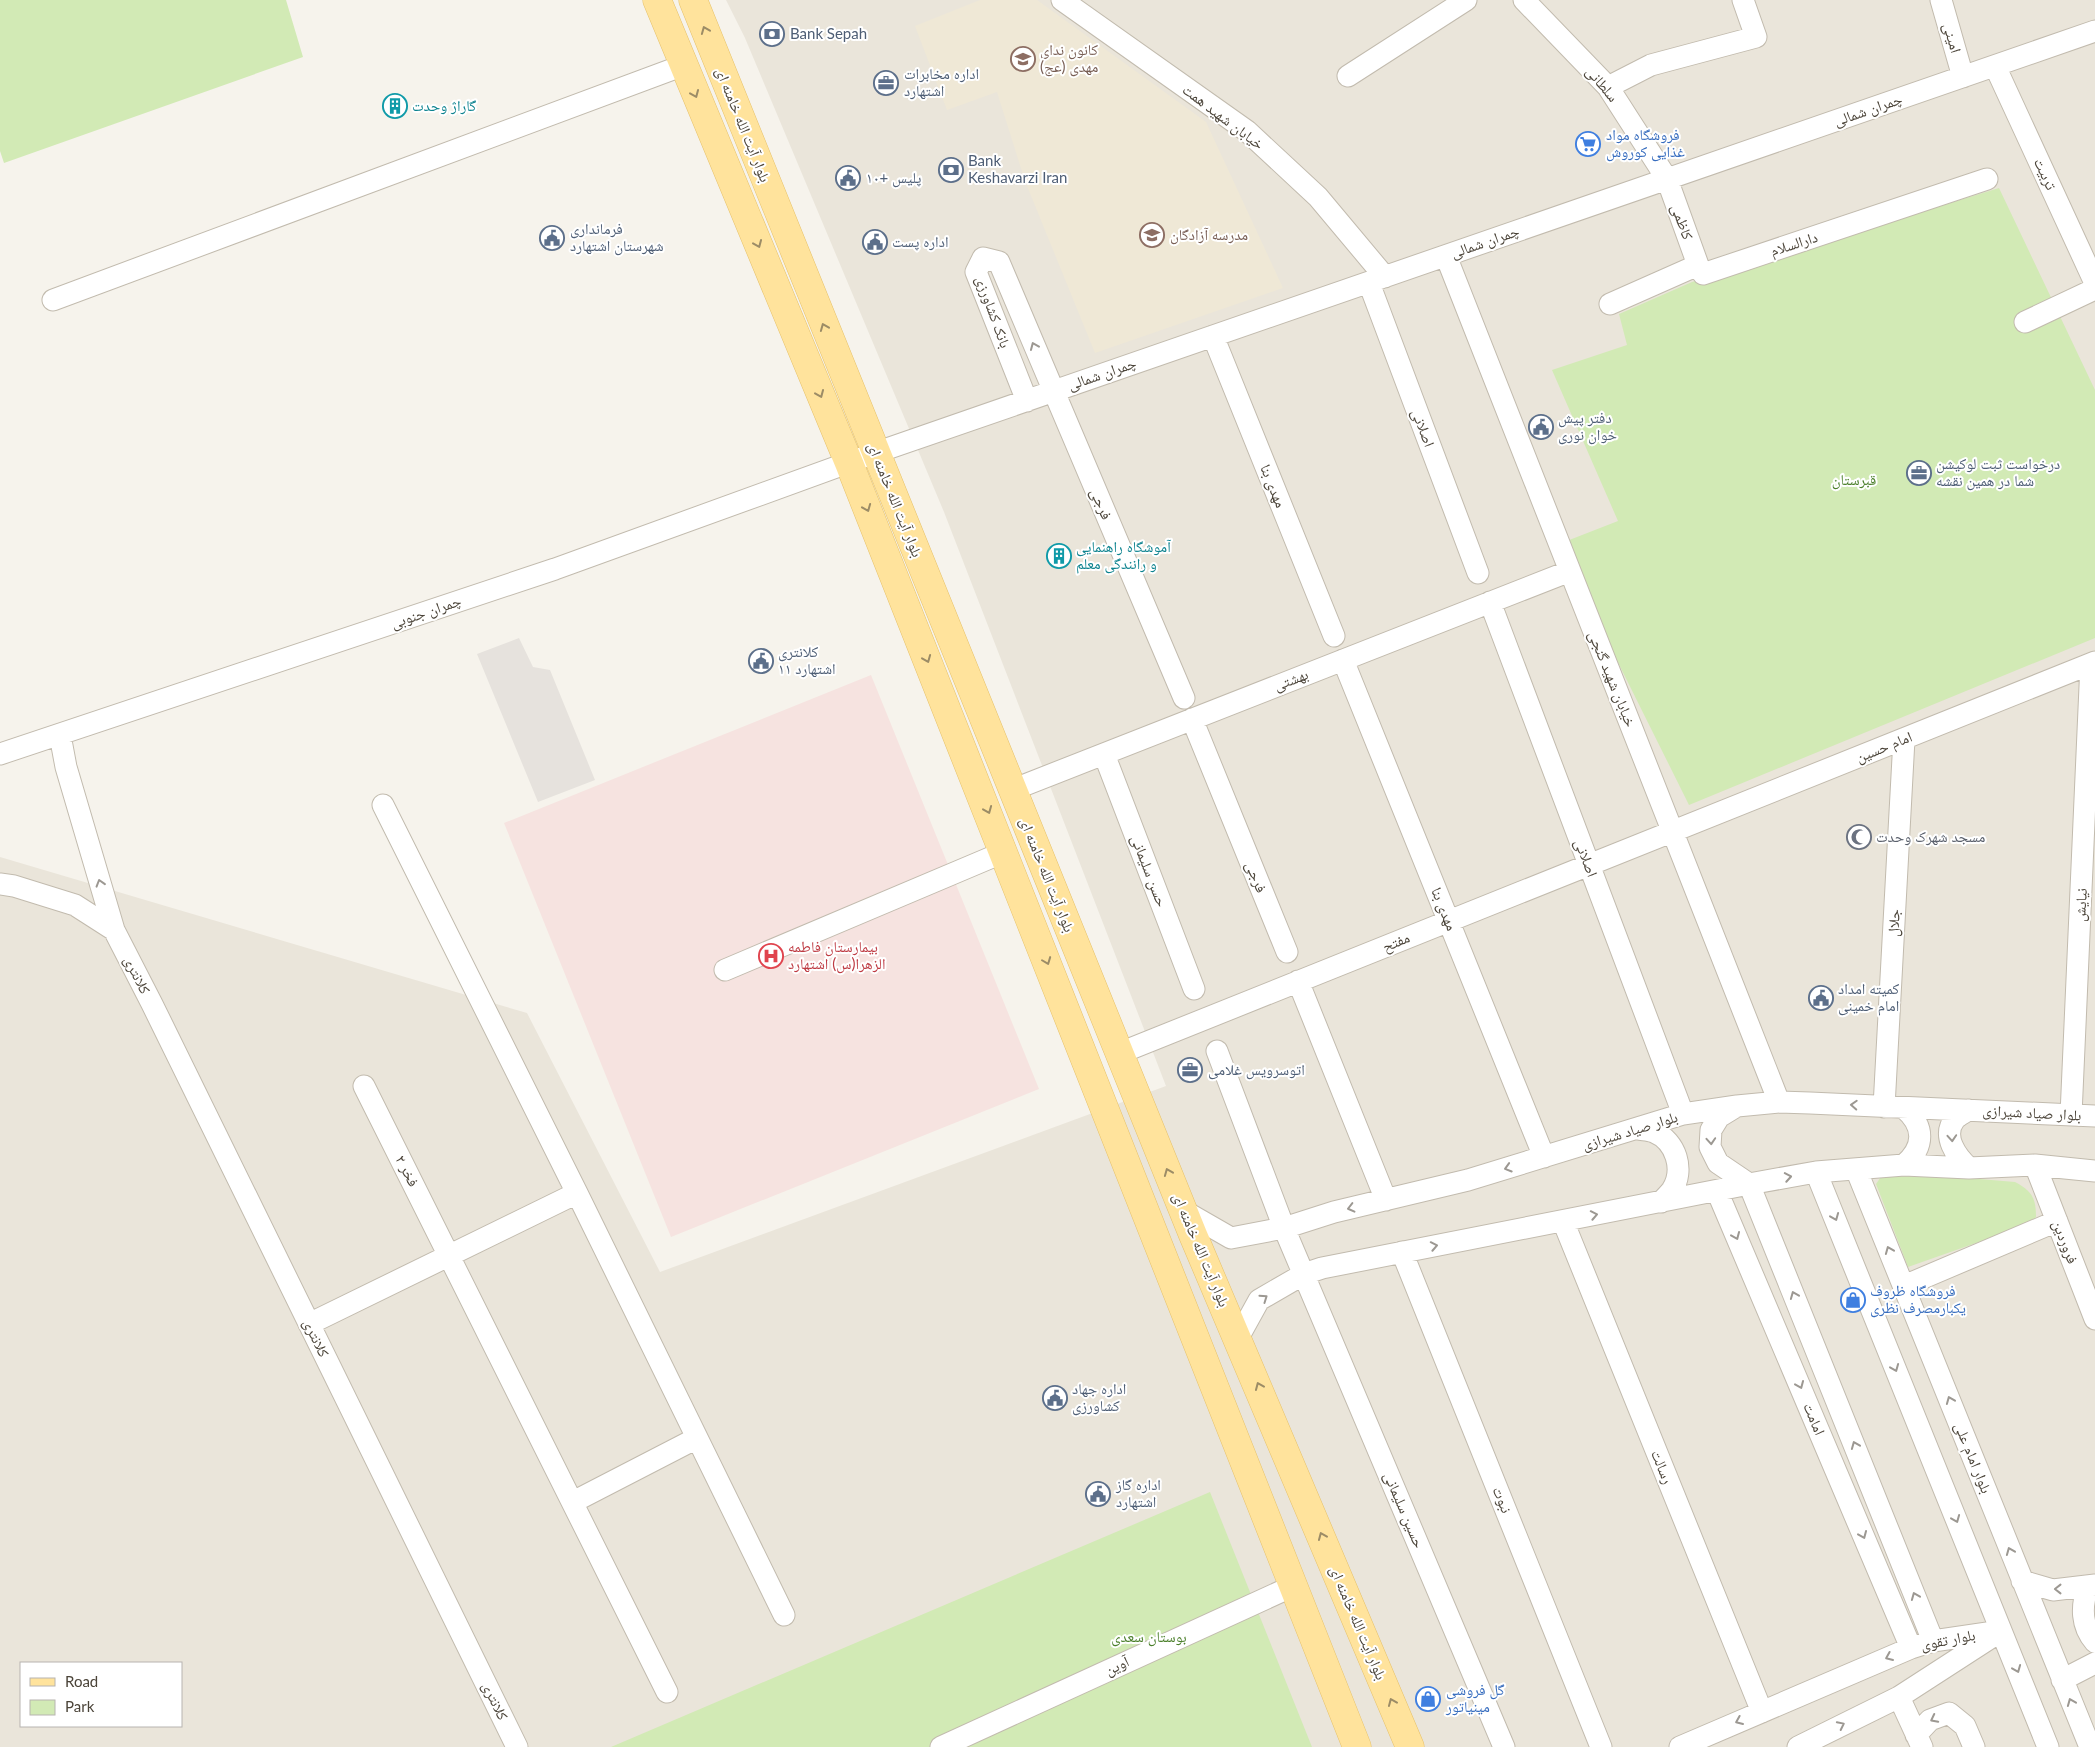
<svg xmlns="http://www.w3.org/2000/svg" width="2095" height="1747" viewBox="0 0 2095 1747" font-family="Lato,'Noto Naskh Arabic',sans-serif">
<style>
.residential{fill:#eae5da;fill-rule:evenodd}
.industrial{fill:#e6e2dd}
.education{fill:#efe8d6}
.medical{fill:#f6e3e0}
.green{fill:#d2eab5}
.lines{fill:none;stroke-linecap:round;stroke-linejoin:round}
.minor-casing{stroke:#c2bbae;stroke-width:23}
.major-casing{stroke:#e6c16a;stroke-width:29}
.minor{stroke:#fff;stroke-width:21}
.major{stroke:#ffe39c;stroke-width:28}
.oneway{stroke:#9c8c66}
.oneway2{stroke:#9c9892}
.labels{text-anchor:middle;stroke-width:4;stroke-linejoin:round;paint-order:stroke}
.service-label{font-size:15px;fill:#4e5e75;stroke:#fff;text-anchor:start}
.street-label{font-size:15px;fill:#4b4439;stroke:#fff}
.education-label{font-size:15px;fill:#785e54;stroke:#fff;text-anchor:start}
.culture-label{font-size:15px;fill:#0d838f;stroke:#fff;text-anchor:start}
.shop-label{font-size:15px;fill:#366cbe;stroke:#fff;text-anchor:start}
.park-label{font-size:15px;fill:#4a7f2a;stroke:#fff}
.worship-label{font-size:15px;fill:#5b616d;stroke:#fff;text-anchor:start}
.health-label{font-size:15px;fill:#be3a42;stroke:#fff;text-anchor:start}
</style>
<rect width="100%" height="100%" fill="#f6f3ec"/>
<!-- residential -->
<path class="residential" d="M726,0H2095V1747H0V857L527,1013L660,1272L1166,1086L944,512L745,38ZM21,1663H181V1726H21Z"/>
<!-- industrial -->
<path class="industrial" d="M519,638L533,667L550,670L595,780L538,802L477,654Z"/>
<!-- education -->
<path class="education" d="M980,0H1037L1206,122L1283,288L1095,353L1025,181L997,92L947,110L915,26Z"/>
<!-- medical -->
<path class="medical" d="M871,675L1039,1089L671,1237L504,823Z"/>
<!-- green -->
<path class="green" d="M0,0H286L303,57L4,163L0,151Z
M1999,188L2095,390V638L1689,805L1559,544L1618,521L1552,370L1627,345L1619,314L1692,282Z
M1885,1171L2015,1182C2032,1191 2036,1198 2036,1217L2027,1225L1908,1267L1876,1184Z
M1210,1492L1312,1747H611Z"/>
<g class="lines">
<defs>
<path id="minor" d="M1062,0L1247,131L1318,197L1385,277
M1524,0L1608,87L1667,179L1698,265
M1941,0L1963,77
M1995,66L2095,283
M1348,76L1466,0
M1608,87L1651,65L1756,37L1743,0
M1446,256L1779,1102
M1369,283L1478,573
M53,300L684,65
M1610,304L1698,265L1703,274L1987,179
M2025,322L2095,289
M1213,336L1334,636
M1027,401L976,272L983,258L999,262L1184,698
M1490,602L1683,1114
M1343,660L1544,1157
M1192,719L1287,952
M60,735L66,767L114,930L152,1004L517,1747
M0,754L555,569L875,453L2095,31
M1104,754L1194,989
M1012,790L1570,571
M383,805L577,1193L784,1615
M0,884L14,886L75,905L114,930
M725,970L1004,852
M1298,981L1386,1200
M1217,1051L1284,1228L1504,1747
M1120,1053L2095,662
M364,1086L667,1692
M1737,1106L1719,1117L1711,1130L1710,1147L1718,1163L1749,1184L1933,1641
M1884,1107L1904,739
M1904,1108C1925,1126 1925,1147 1904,1165
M1968,1110C1964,1113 1958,1116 1955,1119C1941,1136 1957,1157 1969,1168
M2071,1115L2091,664
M1638,1129C1643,1130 1649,1130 1654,1132C1676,1141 1685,1170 1672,1190C1669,1194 1665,1198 1661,1202
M2035,1165L2095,1319
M1856,1169L2090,1747
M1816,1172L2048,1747
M1717,1191L1911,1648
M1184,1211L1231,1238L1284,1228L1334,1212L1468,1180L1683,1114L1737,1106L1779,1102L1810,1103L2095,1116
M1563,1221L1762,1712
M1402,1252L1601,1747
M1904,1286L2057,1221
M309,1324L577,1193
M1238,1338L1259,1300L1304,1274L1322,1268L1749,1184L1816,1172L1904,1165L1969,1168L2035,1165L2095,1171
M573,1502L697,1438
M2022,1581L2053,1590L2095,1585
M2088,1587C2081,1606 2081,1626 2095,1642
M2062,1680L2095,1663
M1899,1697L1922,1747
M1916,1735L1930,1720L1949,1713L1965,1726L1974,1747
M941,1747L1293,1586
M1680,1747L1911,1648L1933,1641L2001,1631L1899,1697L1798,1747"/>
<path id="major" d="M657,0L849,463L1357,1747
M693,0L1193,1235L1410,1747"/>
</defs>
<!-- minor casing -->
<use href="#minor" class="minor-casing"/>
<!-- major casing -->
<use href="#major" class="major-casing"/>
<!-- minor -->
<use href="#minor" class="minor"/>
<!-- major -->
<use href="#major" class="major"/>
</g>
<!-- one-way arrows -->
<defs><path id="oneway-chevron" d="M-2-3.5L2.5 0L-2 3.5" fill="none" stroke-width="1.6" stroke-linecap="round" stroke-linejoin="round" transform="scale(1.25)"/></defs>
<g class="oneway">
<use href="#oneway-chevron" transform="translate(705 30) rotate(-112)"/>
<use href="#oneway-chevron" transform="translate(695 94) rotate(67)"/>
<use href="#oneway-chevron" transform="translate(758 244) rotate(67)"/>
<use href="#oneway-chevron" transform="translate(824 327) rotate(-112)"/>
<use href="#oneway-chevron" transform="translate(820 394) rotate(67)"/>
<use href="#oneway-chevron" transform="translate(867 508) rotate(68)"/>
<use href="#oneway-chevron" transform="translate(927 659) rotate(68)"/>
<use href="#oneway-chevron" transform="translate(988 810) rotate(68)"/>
<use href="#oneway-chevron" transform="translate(1047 961) rotate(69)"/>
<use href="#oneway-chevron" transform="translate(1168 1172) rotate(-112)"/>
<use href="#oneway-chevron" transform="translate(1259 1386) rotate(-113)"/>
<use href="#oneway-chevron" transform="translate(1322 1536) rotate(-113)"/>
<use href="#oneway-chevron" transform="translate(1392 1702) rotate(-113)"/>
</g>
<g class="oneway2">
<use href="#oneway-chevron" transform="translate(1034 346) rotate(-113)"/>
<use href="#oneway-chevron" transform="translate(100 883) rotate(-107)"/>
<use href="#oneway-chevron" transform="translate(1854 1105) rotate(-177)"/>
<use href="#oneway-chevron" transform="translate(1952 1138) rotate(86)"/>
<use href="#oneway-chevron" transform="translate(1711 1141) rotate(86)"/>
<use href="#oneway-chevron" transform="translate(1508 1168) rotate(163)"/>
<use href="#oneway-chevron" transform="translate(1788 1177) rotate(-10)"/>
<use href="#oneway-chevron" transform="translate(1351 1208) rotate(166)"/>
<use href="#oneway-chevron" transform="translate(1594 1215) rotate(-11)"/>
<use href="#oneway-chevron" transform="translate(1835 1217) rotate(68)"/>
<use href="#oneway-chevron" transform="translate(1736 1236) rotate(67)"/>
<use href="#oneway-chevron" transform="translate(1434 1246) rotate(-11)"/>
<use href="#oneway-chevron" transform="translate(1889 1250) rotate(-112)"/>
<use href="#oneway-chevron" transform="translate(1794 1295) rotate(-112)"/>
<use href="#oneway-chevron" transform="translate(1264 1298) rotate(-35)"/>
<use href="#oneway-chevron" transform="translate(1895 1368) rotate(68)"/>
<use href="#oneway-chevron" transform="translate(1800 1385) rotate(67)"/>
<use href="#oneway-chevron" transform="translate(1950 1400) rotate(-112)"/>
<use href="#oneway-chevron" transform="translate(1855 1445) rotate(-112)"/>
<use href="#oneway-chevron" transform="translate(1956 1519) rotate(68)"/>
<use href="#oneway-chevron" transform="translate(1863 1535) rotate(67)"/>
<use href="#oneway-chevron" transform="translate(2010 1551) rotate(-112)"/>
<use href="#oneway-chevron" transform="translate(2058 1589) rotate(-180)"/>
<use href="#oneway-chevron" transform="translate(1915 1596) rotate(-112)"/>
<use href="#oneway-chevron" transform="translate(1889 1657) rotate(157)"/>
<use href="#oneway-chevron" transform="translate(2017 1669) rotate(68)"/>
<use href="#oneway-chevron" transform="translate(2071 1702) rotate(-112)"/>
<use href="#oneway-chevron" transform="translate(1934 1719) rotate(153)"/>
<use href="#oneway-chevron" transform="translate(1739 1721) rotate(157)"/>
<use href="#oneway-chevron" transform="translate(1841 1725) rotate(-26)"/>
</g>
<!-- icons -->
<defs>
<symbol id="bank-ring" viewBox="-11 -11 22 22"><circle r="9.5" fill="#fff" stroke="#5c6f8a" stroke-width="1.5"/><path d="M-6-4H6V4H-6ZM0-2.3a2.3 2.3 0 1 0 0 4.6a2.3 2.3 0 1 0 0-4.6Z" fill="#5c6f8a"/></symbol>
<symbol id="school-ring" viewBox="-11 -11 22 22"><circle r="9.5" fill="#fff" stroke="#8d6e63" stroke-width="1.5"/><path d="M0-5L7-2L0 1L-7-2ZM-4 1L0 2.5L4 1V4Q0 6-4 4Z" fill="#8d6e63"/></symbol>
<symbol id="office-ring" viewBox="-11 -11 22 22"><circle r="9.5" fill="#fff" stroke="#5c6f8a" stroke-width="1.5"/><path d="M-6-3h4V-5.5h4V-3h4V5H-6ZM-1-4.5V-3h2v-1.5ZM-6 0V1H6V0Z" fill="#5c6f8a"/></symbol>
<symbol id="building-ring" viewBox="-11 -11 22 22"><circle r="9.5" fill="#fff" stroke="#0f9aa8" stroke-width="1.5"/><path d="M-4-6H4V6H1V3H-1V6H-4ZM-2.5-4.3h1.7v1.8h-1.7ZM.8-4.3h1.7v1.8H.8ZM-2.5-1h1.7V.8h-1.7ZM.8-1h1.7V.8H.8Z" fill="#0f9aa8"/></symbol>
<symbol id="supermarket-ring" viewBox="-11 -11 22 22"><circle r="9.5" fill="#fff" stroke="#3f7fe0" stroke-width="1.5"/><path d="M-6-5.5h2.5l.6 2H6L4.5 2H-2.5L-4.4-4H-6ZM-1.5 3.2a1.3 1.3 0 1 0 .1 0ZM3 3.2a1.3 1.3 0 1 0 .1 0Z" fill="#3f7fe0"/></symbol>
<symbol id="civic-ring" viewBox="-11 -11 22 22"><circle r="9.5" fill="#fff" stroke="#5c6f8a" stroke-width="1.5"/><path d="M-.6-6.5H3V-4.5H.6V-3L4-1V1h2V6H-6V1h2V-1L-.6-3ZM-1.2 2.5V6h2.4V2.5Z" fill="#5c6f8a"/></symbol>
<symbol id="mosque-ring" viewBox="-11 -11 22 22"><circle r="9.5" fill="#fff" stroke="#6b7280" stroke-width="1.5"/><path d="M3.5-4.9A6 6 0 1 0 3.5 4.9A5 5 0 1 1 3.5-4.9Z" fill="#6b7280"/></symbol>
<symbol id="hospital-ring" viewBox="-11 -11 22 22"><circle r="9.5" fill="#fff" stroke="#e0444e" stroke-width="1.5"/><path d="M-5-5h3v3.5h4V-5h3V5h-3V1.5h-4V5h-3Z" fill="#e0444e"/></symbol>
<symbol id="shop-ring" viewBox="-11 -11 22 22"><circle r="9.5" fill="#fff" stroke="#3f7fe0" stroke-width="1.5"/><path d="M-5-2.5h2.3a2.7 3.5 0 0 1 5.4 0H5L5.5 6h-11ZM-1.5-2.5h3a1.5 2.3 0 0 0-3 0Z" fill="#3f7fe0"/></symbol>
</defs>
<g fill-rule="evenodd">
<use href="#bank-ring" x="758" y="20" width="28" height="28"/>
<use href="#school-ring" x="1009" y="45" width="28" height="28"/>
<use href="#office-ring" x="872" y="69" width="28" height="28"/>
<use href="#building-ring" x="381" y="92" width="28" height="28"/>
<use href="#supermarket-ring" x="1574" y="130" width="28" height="28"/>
<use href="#bank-ring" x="937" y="156" width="28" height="28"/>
<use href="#civic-ring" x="834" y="164" width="28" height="28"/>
<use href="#school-ring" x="1138" y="221" width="28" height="28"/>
<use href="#civic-ring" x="538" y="224" width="28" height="28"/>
<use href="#civic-ring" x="861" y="228" width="28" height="28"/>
<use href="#civic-ring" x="1527" y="413" width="28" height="28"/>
<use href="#office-ring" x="1905" y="459" width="28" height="28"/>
<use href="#building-ring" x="1045" y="542" width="28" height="28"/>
<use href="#civic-ring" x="747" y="647" width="28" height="28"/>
<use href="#mosque-ring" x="1845" y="823" width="28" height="28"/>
<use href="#hospital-ring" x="757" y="942" width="28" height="28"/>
<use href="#civic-ring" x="1807" y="984" width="28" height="28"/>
<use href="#office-ring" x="1176" y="1056" width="28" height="28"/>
<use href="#shop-ring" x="1839" y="1286" width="28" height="28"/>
<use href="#civic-ring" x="1041" y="1384" width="28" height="28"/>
<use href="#civic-ring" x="1084" y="1480" width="28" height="28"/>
<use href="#shop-ring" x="1414" y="1685" width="28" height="28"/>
</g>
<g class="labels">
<!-- service labels -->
<g class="service-label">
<text x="790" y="39">Bank Sepah</text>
<text x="904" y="79">اداره مخابرات<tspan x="904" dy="17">اشتهارد</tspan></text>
<text x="968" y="166">Bank<tspan x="968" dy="17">Keshavarzi Iran</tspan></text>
<text x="866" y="183">پلیس +۱۰</text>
<text x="570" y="234">فرمانداری<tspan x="570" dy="17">شهرستان اشتهارد</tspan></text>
<text x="892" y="247">اداره پست</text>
<text x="1558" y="423">دفتر پیش<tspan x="1558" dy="17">خوان نوری</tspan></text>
<text x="1936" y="469">درخواست ثبت لوکیشن<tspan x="1936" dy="17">شما در همین نقشه</tspan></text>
<text x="778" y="657">کلانتری<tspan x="778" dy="17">۱۱ اشتهارد</tspan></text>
<text x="1838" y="994">کمیته امداد<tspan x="1838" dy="17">امام خمینی</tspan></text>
<text x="1208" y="1075">اتوسرویس غلامی</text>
<text x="1072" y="1394">اداره جهاد<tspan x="1072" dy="17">کشاورزی</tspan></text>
<text x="1116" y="1490">اداره گاز<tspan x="1116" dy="17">اشتهارد</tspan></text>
</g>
<!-- street labels -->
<g class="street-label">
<text transform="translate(1952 38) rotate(74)" y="5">امینی</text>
<text transform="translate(1602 84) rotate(50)" y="5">سلطانی</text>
<text transform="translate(1868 110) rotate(-19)" y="5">چمران شمالی</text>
<text transform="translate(1223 117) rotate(37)" y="5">خیابان شهید همت</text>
<text transform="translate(743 125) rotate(68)" y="5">بلوار آیت الله خامنه ای</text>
<text transform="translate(2045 174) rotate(65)" y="5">تربیت</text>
<text transform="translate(1682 222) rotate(70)" y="5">کاظمی</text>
<text transform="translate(1485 242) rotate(-19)" y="5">چمران شمالی</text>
<text transform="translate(1794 244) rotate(-18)" y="5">دارالسلام</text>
<text transform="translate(993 312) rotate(70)" y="5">بانک کشاورزی</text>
<text transform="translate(1102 374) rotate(-19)" y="5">چمران شمالی</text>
<text transform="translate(1423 428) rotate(69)" y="5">اصلانی</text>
<text transform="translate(1273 486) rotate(68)" y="5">مهدی بنا</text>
<text transform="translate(895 500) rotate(68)" y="5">بلوار آیت الله خامنه ای</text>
<text transform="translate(1101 504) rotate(67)" y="5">فرجی</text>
<text transform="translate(426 612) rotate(-19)" y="5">چمران جنوبی</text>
<text transform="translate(1612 679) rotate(68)" y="5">خیابان شهید گنجی</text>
<text transform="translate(1291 680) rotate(-21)" y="5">بهشتی</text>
<text transform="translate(1884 747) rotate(-22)" y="5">امام حسین</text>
<text transform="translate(1586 858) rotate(69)" y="5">اصلانی</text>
<text transform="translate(1149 871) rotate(69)" y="5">حسن سلیمانی</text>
<text transform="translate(1047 875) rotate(68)" y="5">بلوار آیت الله خامنه ای</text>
<text transform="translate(1256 877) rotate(68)" y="5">فرجی</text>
<text transform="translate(2081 905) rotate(-87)" y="5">نیایش</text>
<text transform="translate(1444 909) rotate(68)" y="5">مهدی بنا</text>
<text transform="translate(1894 923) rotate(-87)" y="5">جلال</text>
<text transform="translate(1396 942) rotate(-22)" y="5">مفتح</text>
<text transform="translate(137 975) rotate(63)" y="5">کلانتری</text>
<text transform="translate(2032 1113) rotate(3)" y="5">بلوار صیاد شیرازی</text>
<text transform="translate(1630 1131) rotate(-17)" y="5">بلوار صیاد شیرازی</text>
<text transform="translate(407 1171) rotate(63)" y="5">فخر ۲</text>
<text transform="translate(2065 1242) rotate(69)" y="5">فروردین</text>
<text transform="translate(1201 1250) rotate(67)" y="5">بلوار آیت الله خامنه ای</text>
<text transform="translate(316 1338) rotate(64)" y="5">کلانتری</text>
<text transform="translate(1814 1419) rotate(67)" y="5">امامت</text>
<text transform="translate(1973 1458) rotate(68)" y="5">بلوار امام علی</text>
<text transform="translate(1662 1467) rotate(68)" y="5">رسالت</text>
<text transform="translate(1502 1500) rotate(68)" y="5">نبوت</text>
<text transform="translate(1404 1510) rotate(67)" y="5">حسین سلیمانی</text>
<text transform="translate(1358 1623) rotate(67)" y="5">بلوار آیت الله خامنه ای</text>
<text transform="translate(1948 1640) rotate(-11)" y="5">بلوار تقوی</text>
<text transform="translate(1117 1666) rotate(-25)" y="5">آوین</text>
<text transform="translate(495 1701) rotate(64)" y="5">کلانتری</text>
</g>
<!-- education labels -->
<g class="education-label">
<text x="1040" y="55">کانون ندای<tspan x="1040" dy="17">مهدی (عج)</tspan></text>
<text x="1170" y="240">مدرسه آزادگان</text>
</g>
<!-- culture labels -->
<g class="culture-label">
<text x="412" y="111">گاراژ وحدت</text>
<text x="1076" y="552">آموشگاه راهنمایی<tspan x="1076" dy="17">و رانندگی معلم</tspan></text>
</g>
<!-- shop labels -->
<g class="shop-label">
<text x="1606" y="140">فروشگاه مواد<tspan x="1606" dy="17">غذایی کوروش</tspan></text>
<text x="1870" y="1296">فروشگاه ظروف<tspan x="1870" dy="17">یکبارمصرف نظری</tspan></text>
<text x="1446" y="1695">گل فروشی<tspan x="1446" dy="17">مینیاتور</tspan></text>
</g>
<!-- park labels -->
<g class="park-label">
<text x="1854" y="485">قبرستان</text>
<text x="1149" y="1642">بوستان سعدی</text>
</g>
<!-- worship labels -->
<g class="worship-label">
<text x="1876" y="842">مسجد شهرک وحدت</text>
</g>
<!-- health labels -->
<g class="health-label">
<text x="788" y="952">بیمارستان فاطمه<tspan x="788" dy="17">الزهرا(س) اشتهارد</tspan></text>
</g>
</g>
<!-- legend -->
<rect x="20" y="1662" width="162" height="65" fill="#ffffff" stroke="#b7b4b0"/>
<rect x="30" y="1678" width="25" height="8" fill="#ffe39c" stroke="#b7b4b0"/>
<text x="65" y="1687" font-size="15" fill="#4b4439">Road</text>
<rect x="30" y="1700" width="25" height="15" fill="#d2eab5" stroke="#b7b4b0"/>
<text x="65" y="1712" font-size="15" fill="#4b4439">Park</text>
</svg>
